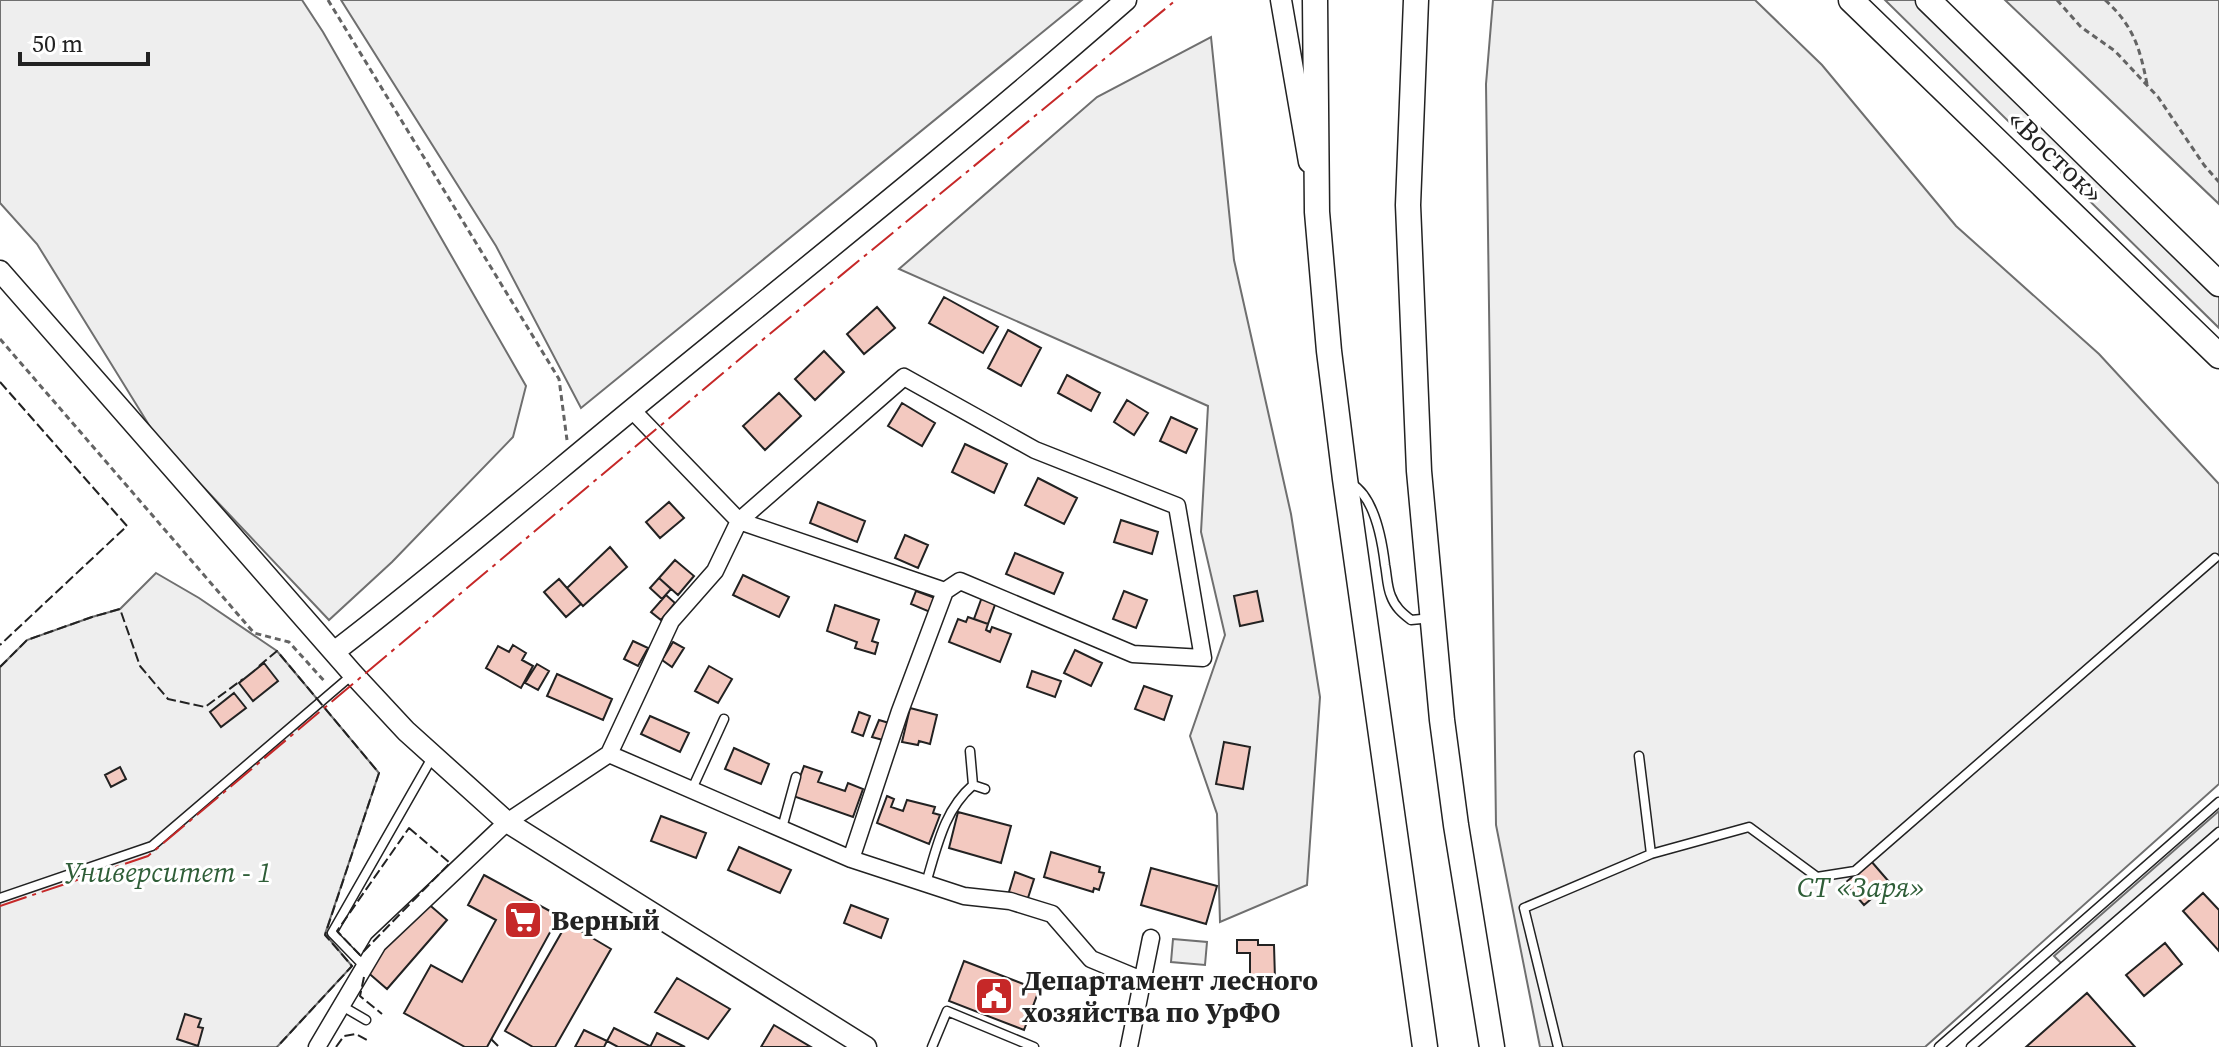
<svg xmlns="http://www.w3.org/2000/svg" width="2219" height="1047" viewBox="0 0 2219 1047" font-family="'Source Serif 4',serif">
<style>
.green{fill:#eee;stroke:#6f6f6f;stroke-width:2}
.building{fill:#f3c9c0;stroke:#222;stroke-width:2}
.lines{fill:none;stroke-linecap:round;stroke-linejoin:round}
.service-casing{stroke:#222;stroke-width:11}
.minor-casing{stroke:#222;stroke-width:19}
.tertiary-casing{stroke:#222;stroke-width:23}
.primary-casing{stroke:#222;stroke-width:27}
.path{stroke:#646464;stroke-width:3;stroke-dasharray:6 4;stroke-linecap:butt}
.service{stroke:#fff;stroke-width:8}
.minor{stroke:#fff;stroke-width:16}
.tertiary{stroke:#fff;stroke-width:20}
.primary{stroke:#fff;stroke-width:24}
.fence{stroke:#222;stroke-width:2;stroke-dasharray:10 4;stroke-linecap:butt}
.power{stroke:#c62828;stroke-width:2;stroke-dasharray:28 6 4 6;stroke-linecap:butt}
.labels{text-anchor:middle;stroke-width:6;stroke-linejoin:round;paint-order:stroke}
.street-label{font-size:28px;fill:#222;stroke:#fff}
.park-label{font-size:28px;font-style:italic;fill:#2f5e38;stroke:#fff}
.poi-label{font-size:28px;font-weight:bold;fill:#222;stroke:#fff;text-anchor:start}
</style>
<rect width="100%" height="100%" fill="#fff"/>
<!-- green -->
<path class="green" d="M0,0H302L323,32L526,386L513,437L392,562L329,620L157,438L37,244L0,203Z
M341,0H1082L581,408L496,246Z
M1493,0H1755L1822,65L1956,226L2099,354L2219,484V784L1925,1047H1540L1496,825L1486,84Z
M1885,0H1917L2219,295V328Z
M2005,0H2219V204Z
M1211,37L1234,260L1291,514L1320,697L1307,885L1220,922L1217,814L1190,736L1225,635L1201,532L1208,406L899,269L1097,97Z
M156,573L199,598L277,651L379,773L325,934L352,966L277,1047H0V667L27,640L92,617L120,609Z
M2219,811V828L2062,964L2054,956Z
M1173,939L1207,942L1205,965L1171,962Z"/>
<!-- building -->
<path class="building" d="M944,297L998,327L983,353L929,323Z
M877,307L895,328L864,354L847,334Z
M1008,330L1041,348L1021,386L988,368Z
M824,351L844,372L815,400L795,379Z
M1067,375L1100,393L1091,411L1058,393Z
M779,393L801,416L765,450L743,426Z
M1127,400L1148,413L1134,435L1114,422Z
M902,403L935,423L922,446L888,426Z
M1171,417L1197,429L1186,453L1160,441Z
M965,444L1007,464L994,493L952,472Z
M1038,478L1077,498L1064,524L1025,505Z
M669,502L684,518L660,538L646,522Z
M818,502L865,521L857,542L810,523Z
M1121,520L1158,532L1152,554L1114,542Z
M905,535L928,545L918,568L895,558Z
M610,547L627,567L583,606L567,588Z
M1015,553L1063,573L1054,594L1006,574Z
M675,560L694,576L678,595L659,578Z
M743,575L789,597L779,617L733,595Z
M659,578L671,589L662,599L650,588Z
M559,579L581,604L566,617L544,592Z
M916,591L935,598L930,612L911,604Z
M1124,591L1147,600L1136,628L1113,619Z
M1257,591L1263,621L1240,626L1234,596Z
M666,595L675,603L661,620L651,612Z
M982,597L996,602L988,624L974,619Z
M835,605L879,620L872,641L878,643L875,654L855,648L857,642L827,631Z
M968,617L988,624L986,630L990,632L992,627L1011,634L1000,662L949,642L958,619L966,622Z
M633,641L648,648L638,666L624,659Z
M673,642L684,648L672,667L662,660Z
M513,645L526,653L522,660L533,666L521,688L486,668L498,646L509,652Z
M1075,650L1102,663L1091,686L1064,673Z
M264,663L278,681L253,701L239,683Z
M537,664L549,671L538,690L525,683Z
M709,666L732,679L718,703L695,691Z
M1032,671L1061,681L1055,697L1027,687Z
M557,674L612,699L603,720L547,696Z
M1144,686L1172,696L1164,720L1135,709Z
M234,693L246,708L221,727L210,712Z
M910,708L937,715L930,744L919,741L918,745L902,742Z
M859,712L870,716L863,736L852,732Z
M650,716L689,733L680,752L641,734Z
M879,720L889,723L883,740L872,737Z
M1224,742L1250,747L1243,789L1216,784Z
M734,748L769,764L761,784L725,769Z
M804,766L822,772L818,782L845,791L848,783L863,789L853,817L793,796Z
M120,767L126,779L111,787L105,775Z
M887,796L894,799L891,807L903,811L907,800L935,807L933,813L940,815L929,844L877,823Z
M958,812L1011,826L1001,863L949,848Z
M661,816L706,833L696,858L651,841Z
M739,847L791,870L780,893L728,870Z
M1051,852L1100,867L1099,872L1104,873L1099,890L1094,888L1093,892L1044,877Z
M1871,861L1890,883L1864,905L1845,883Z
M1151,868L1217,886L1206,924L1141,905Z
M1015,872L1034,879L1027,901L1008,895Z
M484,875L559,916L487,1047H465L404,1013L431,965L462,982L496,920L468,905Z
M2203,893L2219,910V951L2183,911Z
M425,901L447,920L387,989L365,970Z
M851,905L888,919L881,938L844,923Z
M567,923L611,949L555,1047H533L505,1031Z
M1237,940H1258V945H1274L1275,979L1250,980V953H1237Z
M2165,943L2182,964L2144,996L2126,975Z
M964,961L1039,990L1024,1030L949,1001Z
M677,978L730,1009L708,1039L655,1012Z
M2087,993L2135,1047H2026Z
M185,1014L201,1019L198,1027L203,1028L198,1046L177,1039Z
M774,1025L811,1047H761Z
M614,1028L650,1046V1047H618L607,1041Z
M584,1030L607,1041L604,1047H575Z
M657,1033L685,1047H650Z"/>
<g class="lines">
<defs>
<path id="service" d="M1352,484C1375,498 1382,540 1385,565C1387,575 1387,587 1391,596C1395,607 1402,613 1411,620L1432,618
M970,751L973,785
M1639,756L1651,854
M692,789L724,719
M782,828L796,777
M926,883C937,847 944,810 973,785L985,789
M0,898L152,846L352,675
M363,965L332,933L433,756
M342,1006L366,1020
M932,1047L947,1011L1034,1047
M1558,1047L1524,908L1651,854L1749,827L1817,877L1855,871L2215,558
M1939,1047L2219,802
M1971,1047L2219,832"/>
<path id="minor" d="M609,754L851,859L964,896L1010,901L1052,914L1091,959L1144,981
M851,859L900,711L945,591
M317,1047L378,944L507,822L609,754L671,621L715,571L739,521L904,377L1035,450L1177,506L1203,658L1133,654L960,581L945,591L739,521L632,410
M1129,1047L1151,938"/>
<path id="tertiary" d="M1281,0L1309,162
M0,271L353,674L406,731L507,822L866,1047
M334,652C444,568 549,477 657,389C814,261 973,134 1126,0"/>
<path id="primary" d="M1315,0L1317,212L1329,351L1345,479L1425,1047
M1416,0L1408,205L1419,471L1442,720L1456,825L1492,1047
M1851,0L2219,356
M1928,0L2219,284"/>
</defs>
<!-- service casing -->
<use href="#service" class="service-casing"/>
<!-- minor casing -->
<use href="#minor" class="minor-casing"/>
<!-- tertiary casing -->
<use href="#tertiary" class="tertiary-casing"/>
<!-- primary casing -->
<use href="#primary" class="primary-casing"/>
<!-- path -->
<path class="path" d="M328,0L559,379L567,440
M2057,0L2081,27L2115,51L2158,97L2204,165L2219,182
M2105,0C2133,25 2140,48 2147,84
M0,339L254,633L289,642L326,683"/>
<!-- service -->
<use href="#service" class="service"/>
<!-- minor -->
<use href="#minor" class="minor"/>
<!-- tertiary -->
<use href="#tertiary" class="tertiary"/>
<!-- primary -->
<use href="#primary" class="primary"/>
<!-- fence -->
<path class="fence" d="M0,382L127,526L0,645
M259,666L277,651L379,773L325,935L352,966L277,1047
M0,667L27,640L92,617L120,609L140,666L168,699L205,707L243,679
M409,828L450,863L360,955L337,931Z
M364,977L360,996L382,1014
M491,1039L499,1047
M336,1047L344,1036L356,1034L367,1040"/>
<!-- power -->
<path class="power" d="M0,906L148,856L760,342L1176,0"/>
</g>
<!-- icons -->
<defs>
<symbol id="supermarket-square" viewBox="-11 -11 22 22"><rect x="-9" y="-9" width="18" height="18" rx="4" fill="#c62828" stroke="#fff"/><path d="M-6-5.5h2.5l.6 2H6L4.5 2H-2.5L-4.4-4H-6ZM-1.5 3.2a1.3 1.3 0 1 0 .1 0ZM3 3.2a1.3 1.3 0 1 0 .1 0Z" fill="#fff"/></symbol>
<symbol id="civic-square" viewBox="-11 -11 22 22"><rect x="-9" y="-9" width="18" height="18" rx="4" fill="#c62828" stroke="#fff"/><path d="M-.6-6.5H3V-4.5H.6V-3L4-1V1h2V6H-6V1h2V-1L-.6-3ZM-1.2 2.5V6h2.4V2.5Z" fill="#fff"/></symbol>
</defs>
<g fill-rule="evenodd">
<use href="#supermarket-square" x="501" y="898" width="44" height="44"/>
<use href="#civic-square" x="972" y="974" width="44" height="44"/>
</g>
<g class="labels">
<!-- street labels -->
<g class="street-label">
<text transform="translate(2056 156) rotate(44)" y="10">«Восток»</text>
</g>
<!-- park labels -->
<g class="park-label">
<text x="168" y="882">Университет - 1</text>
<text x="1861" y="897">СТ «Заря»</text>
</g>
<!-- poi labels -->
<g class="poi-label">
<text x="551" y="930">Верный</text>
<text x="1022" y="990">Департамент лесного<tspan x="1022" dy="32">хозяйства по УрФО</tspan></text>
</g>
</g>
<!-- scale -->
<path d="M20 52v12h128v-12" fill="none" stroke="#222222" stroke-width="4"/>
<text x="32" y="52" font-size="24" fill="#222222" stroke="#ffffff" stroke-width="6" paint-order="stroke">50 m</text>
</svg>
